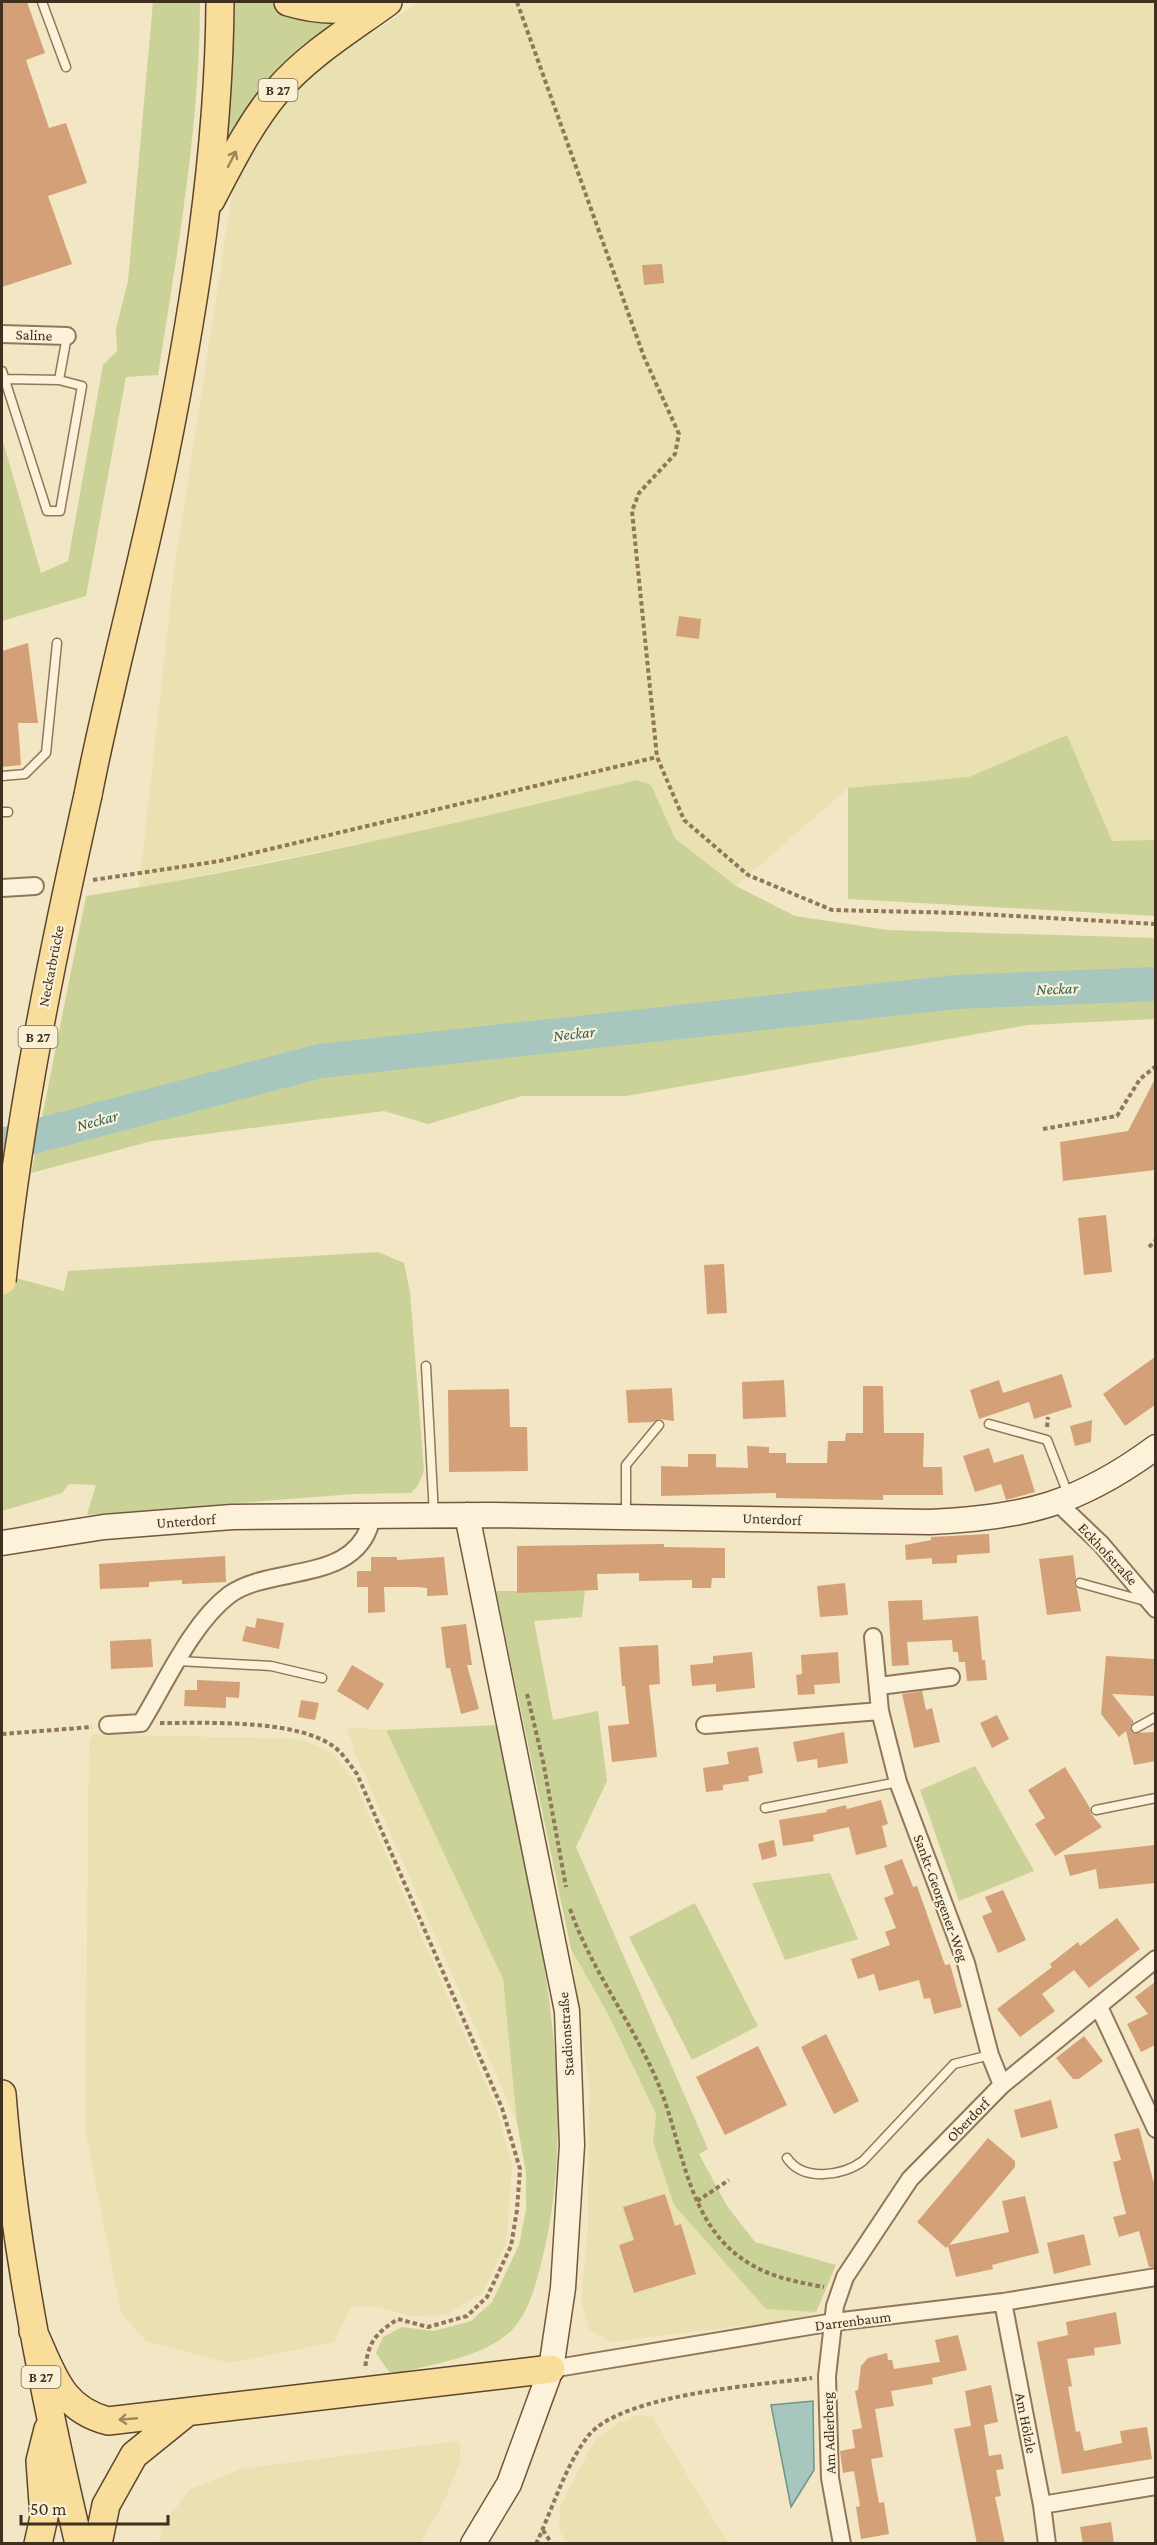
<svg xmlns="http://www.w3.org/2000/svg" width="1157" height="2545" viewBox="0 0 1157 2545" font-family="'Crimson Pro',serif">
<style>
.farmland{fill:#e9e1b2}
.green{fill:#cad298}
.water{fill:#a7c6bd;stroke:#6d958c;stroke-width:1.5}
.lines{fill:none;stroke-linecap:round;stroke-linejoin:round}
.river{stroke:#a7c6bd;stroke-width:34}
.building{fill:#d4a078}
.lane-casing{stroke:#907759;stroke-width:11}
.street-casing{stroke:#907759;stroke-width:20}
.secondary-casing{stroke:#72583c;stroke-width:27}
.primary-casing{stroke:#5d452d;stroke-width:30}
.path{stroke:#907759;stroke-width:4;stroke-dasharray:4.5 3;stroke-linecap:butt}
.lane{stroke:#fcf2da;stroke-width:8}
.street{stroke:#fcf2da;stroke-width:16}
.secondary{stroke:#fcf2da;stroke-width:24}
.primary{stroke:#f8dd9b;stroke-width:27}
.primary-bridge-casing{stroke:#5d452d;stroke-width:30;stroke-linecap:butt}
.primary-bridge{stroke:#f8dd9b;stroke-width:27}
.oneway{stroke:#9c865c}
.labels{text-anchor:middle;stroke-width:4.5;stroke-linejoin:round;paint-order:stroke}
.shield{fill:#f9f0d6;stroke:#776955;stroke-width:1.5}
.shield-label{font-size:14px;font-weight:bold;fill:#3f2f1e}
.street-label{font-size:15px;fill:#3f2f1e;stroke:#f9f0d6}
.water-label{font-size:16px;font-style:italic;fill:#2c605d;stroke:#f9f0d6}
</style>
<rect width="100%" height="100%" fill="#f2e6c5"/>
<!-- farmland -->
<path class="farmland" d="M419,2H1155V840L1112,841L1067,735L969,777L848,788L736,886L675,837L651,785L637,780L437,828L139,888L174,572L233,189L247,151L299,81Z
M347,1727L386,1730L503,1979L517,2123L356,1755Z
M93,1734L300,1739L331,1752L353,1778L497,2110L512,2165L506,2243L483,2292L447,2315L410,2316L376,2306H352L334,2342L229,2363L146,2341L121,2313L85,2129L89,1743Z
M571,1949L608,2014L656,2114L653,2142L766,2308L816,2312L804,2317L766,2323L610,2342L589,2329L581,2301L588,2228L589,2087Z
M639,2415L653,2418L728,2543H567L559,2530L560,2507L594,2441L618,2423Z
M459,2441L461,2460L446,2497L421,2543H159L162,2527L189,2490L241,2469Z"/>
<!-- green -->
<path class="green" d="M153,2H200C200,127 177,252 158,375L126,377L86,596L2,621V438L41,573L68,561L103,365L117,351L116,329L128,281Z
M230,2H272L279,6L362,15L224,165Z
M1067,735L1112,841L1155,840V916L848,899V788L969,777Z
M637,780L651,785L675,838L736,886L795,916L888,930L1155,938V1019L1028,1025L626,1096H522L428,1124L384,1111L152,1141L31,1173L86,896C272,867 454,824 637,780Z
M378,1252L404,1263L410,1292L424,1471L418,1485L411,1493L354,1494L87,1515L96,1485L69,1484L62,1493L2,1511V1268L16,1278L64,1291L68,1271Z
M496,1591H585L582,1617L534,1621L553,1720L598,1711L607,1781L576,1847L708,2149L699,2154L727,2206L755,2242L836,2265L816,2312L766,2309L674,2205L653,2142L656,2114L608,2014L571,1949Z
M498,1725C530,1893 584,2087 543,2256C536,2282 531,2309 512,2330C483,2358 436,2363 399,2373L389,2372L376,2353L383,2337L402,2327L434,2331L471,2321L492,2302L519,2245L526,2210V2173L517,2123L503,1979L386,1730Z
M975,1766L1034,1871L959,1901L920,1790Z
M830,1873L858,1939L785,1960L752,1883Z
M695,1903L758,2026L692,2060L629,1937Z"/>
<!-- water -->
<path class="water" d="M813,2401L814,2470L791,2507L771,2405Z"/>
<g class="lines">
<!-- river -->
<path class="river" d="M2,1145L320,1061L956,992L1156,984"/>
</g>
<!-- building -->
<path class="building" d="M2,2H27L45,53L26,60L49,128L66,123L87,183L48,196L72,264L2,287Z
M662,264L664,283L644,285L642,265Z
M679,616L701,619L699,639L676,636Z
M28,643L38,723H18L21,765L2,767V651Z
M1155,1079V1170L1063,1181L1060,1142L1128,1131Z
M1106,1215L1112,1272L1084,1275L1078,1218Z
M724,1264L727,1313L707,1314L704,1265Z
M1155,1357V1405L1125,1426L1103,1394Z
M1062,1374L1072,1407L1034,1419L1029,1402L979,1419L970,1390L999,1380L1003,1393Z
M784,1380L786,1417L743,1419L742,1382Z
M863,1386H883L884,1433H924L923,1467H942L943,1495H883V1500L776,1498V1493L661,1496V1466L688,1467V1454H716V1467L748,1468L747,1446L769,1447V1453H786V1463H827L828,1441H845L846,1433H863Z
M672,1388L674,1421L659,1419L653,1422L628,1423L626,1390Z
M509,1389L510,1427H527L528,1471L449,1472L448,1390Z
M1092,1420L1091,1442L1075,1446L1070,1426Z
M989,1448L994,1463L1023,1454L1035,1492L1006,1500L1001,1484L975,1492L963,1456Z
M989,1534L990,1553L957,1555V1563L932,1564V1558L906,1560L905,1545L931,1540V1537Z
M664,1544V1547L725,1548V1578H712L711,1588H692V1580L639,1581V1573L597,1574L598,1590L517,1593V1546Z
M1073,1555L1076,1578L1074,1584L1077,1589L1081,1611L1047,1615L1039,1559Z
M225,1556L226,1582L182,1584V1580L149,1582V1587L100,1589L99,1564Z
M371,1557H397V1560L444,1557L448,1595L427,1596V1588L418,1587H384L385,1612L368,1613V1587H357V1571H371Z
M845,1583L848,1615L820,1617L817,1586Z
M922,1600L923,1620L978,1616L982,1660H985L987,1680L967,1681L965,1662H959L958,1652H953L952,1640L907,1642L909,1665L892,1666L888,1601Z
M257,1618L284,1623L279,1649L242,1641L246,1626L255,1628Z
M466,1624L472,1665H467L479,1709L461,1714L450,1668H446L441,1627Z
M151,1639L153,1667L111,1669L110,1641Z
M658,1645L660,1684L649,1685L657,1757L612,1762L608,1726L629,1724L625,1686H622L619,1647Z
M752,1652L755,1688L716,1692V1684L692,1686L690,1665L713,1663V1656Z
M838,1652L840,1683L814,1685L815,1694L798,1695L796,1675L802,1674L801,1655Z
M1106,1656L1155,1659L1154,1696L1112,1694L1134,1722L1130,1727L1132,1733L1155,1732V1761L1134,1765L1126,1731L1119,1737L1101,1714Z
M352,1665L384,1684L368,1710L337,1691Z
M197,1680L240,1682L239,1698L226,1697V1708L184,1706L185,1690H197Z
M922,1691L926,1710L932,1708L940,1742L914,1748L902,1694Z
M301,1700L319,1703L315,1720L298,1717Z
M997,1715L1009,1739L992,1748L980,1723Z
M844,1732L848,1763L818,1768L817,1759L797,1762L793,1742Z
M758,1747L763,1773L748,1776L749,1781L723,1785V1790L706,1792L703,1768L729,1764L727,1752Z
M1065,1767L1090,1808L1091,1814L1102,1827L1055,1856L1035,1824L1045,1818L1028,1790Z
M881,1800L888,1824L882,1826L887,1847L856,1855L849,1827L813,1835L814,1841L783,1846L779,1820L827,1812L826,1810L846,1805L847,1809Z
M774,1840L777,1856L762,1860L758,1844Z
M1155,1845V1883L1099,1889L1096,1869L1070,1876L1064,1855Z
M902,1859L913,1887L917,1886L945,1965L950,1964L962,2007L934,2014L930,1998L924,1999L919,1980L879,1991L874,1974L858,1979L851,1959L890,1945L885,1932L896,1928L884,1898L894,1894L884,1866Z
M1003,1890L1026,1940L998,1953L982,1916L992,1912L985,1897Z
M1117,1918L1140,1949L1089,1988L1074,1970L1042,1994L1055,2011L1020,2037L997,2009L1052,1967L1050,1964L1078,1942L1080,1946Z
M1155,1982V2045L1141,2052L1127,2024L1148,2014L1135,1997Z
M826,2034L859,2101L834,2114L801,2047Z
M1084,2036L1103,2061L1079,2079H1073L1056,2058Z
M758,2046L787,2105L725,2135L696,2077Z
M1051,2100L1058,2128L1021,2138L1014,2110Z
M1139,2128L1155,2187V2267H1149L1139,2231L1119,2237L1113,2217L1126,2214L1113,2162L1121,2160L1114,2134Z
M988,2138L1015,2161V2167L949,2245L1009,2232L1002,2201L1025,2196L1039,2253L992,2265L993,2269L956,2277L948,2246L946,2248L917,2222Z
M665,2194L675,2226L681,2224L696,2274L634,2293L619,2245L634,2240L623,2207Z
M1084,2234L1091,2265L1054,2274L1047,2243Z
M1116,2312L1121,2344L1094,2348L1095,2355L1067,2359L1072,2386L1068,2387L1076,2432L1080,2431L1084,2451L1122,2443L1120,2431L1147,2427L1152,2459L1062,2474L1037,2342L1068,2335L1066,2322Z
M958,2335L967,2370L932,2378L933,2384L891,2391L894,2406L875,2409L883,2457L871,2459L879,2503L884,2502L889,2534L861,2539L856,2507L860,2506L854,2471L843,2473L840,2451L855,2448L852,2430L862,2428L855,2391L858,2390L861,2366L868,2358L887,2353L888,2360H892L894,2369L940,2362L935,2340Z
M991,2385L998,2422L984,2425L989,2456L1001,2454L1004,2469L996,2470L1001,2496L995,2497L1005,2544H977L954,2429L971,2426L965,2391Z
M1111,2522L1114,2544H1083L1080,2527Z"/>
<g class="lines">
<defs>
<path id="lane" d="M42,2L66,67
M2,371L47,511H60L82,386L59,380L67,336
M6,379L59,380
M2,776L25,774L46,753L57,643
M2,812H8
M426,1366L434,1515
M989,1424L1047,1440L1068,1494
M626,1516V1465L659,1425
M1080,1583L1145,1601
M178,1661L271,1666L322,1678
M1136,1728L1156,1717
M765,1808L898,1782
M1096,1810L1156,1798
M787,2158C803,2182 843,2176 863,2161L954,2064L990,2055"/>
<path id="street" d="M2,334L67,336
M2,888L35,886
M1057,1502L1101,1544L1156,1609
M873,1637L880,1711L898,1782L966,1963L990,2055L1002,2085
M879,1686L951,1677
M108,1725L141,1723C165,1684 192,1623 229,1595C271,1564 360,1585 372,1516
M705,1725L880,1711
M1099,2007L1156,2129
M1003,2302L1042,2505L1047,2544
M551,2369L834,2322L1003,2302L1156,2277
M1042,2505L1156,2486
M842,2544L830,2478L827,2376L835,2306L845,2277L910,2179L1002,2085L1156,1959"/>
<path id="secondary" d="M467,1515L567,2011L572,2145L563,2288L551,2369L509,2484L473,2544
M2,1543L104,1527L232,1517L490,1515L930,1522C1024,1518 1079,1504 1156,1447"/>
<path id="primary" d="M288,2C321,12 348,11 382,2
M211,200C231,162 250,123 278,90C308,55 351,29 388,2
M88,795C110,682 141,572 164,459C194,311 219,153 220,2
M2,2094C14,2246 44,2395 79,2544
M33,2331C52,2372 60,2409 108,2421L551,2369
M38,2544L44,2517L40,2461L48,2429
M98,2544L106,2505L134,2455L186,2413"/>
</defs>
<!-- lane casing -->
<use href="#lane" class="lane-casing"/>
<!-- street casing -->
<use href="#street" class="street-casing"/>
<!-- secondary casing -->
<use href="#secondary" class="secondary-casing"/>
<!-- primary casing -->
<use href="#primary" class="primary-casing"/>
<!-- path -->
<path class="path" d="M517,2L644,357L679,434L675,454L639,493L632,511L657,757L684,820L748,875L832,910L961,913L1156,924
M93,880L220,861L657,757
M1043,1129L1117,1116L1140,1079L1156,1066
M1149,1247L1156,1240
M1047,1427L1048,1417
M527,1694L543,1761L566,1887
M160,1723C206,1723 295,1719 333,1746C342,1752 350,1765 357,1774L502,2108L520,2169L517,2210L511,2246L487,2297L467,2316L428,2327L398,2319C375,2334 369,2341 365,2368
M2,1734L92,1727
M570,1909C592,1972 635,2026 660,2088C680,2138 685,2200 723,2242C752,2273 785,2280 824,2287
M697,2201L729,2180
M543,2530L552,2544
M536,2544C553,2508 564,2468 588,2436C622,2394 759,2385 812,2378"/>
<!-- lane -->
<use href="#lane" class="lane"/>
<!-- street -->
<use href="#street" class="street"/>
<!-- secondary -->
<use href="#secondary" class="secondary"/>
<!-- primary -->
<use href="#primary" class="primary"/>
<defs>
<path id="primary-bridge" d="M2,1281C19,1117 52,956 88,795"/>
</defs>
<!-- primary-bridge casing -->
<use href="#primary-bridge" class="primary-bridge-casing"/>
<!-- primary-bridge -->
<use href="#primary-bridge" class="primary-bridge"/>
</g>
<!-- one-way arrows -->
<defs><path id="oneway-shaft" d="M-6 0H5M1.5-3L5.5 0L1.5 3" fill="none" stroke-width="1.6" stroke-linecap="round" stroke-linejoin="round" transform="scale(1.5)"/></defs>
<g class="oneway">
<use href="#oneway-shaft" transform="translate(232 159) rotate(-63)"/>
<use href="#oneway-shaft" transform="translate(128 2419) rotate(175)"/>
</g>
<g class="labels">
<!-- shield labels -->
<g class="shield">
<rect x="258.5" y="79" width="39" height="22" rx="4.5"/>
<rect x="18.5" y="1026" width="39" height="22" rx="4.5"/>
<rect x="21.5" y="2366" width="39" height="22" rx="4.5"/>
</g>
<g class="shield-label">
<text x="278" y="95">B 27</text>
<text x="38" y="1042">B 27</text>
<text x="41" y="2382">B 27</text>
</g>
<!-- street labels -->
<g class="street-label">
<text transform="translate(34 335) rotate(2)" y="5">Saline</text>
<text transform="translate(51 966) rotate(-79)" y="5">Neckarbrücke</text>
<text transform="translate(772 1519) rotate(2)" y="5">Unterdorf</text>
<text transform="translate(186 1521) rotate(-4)" y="5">Unterdorf</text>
<text transform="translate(1108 1554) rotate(47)" y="5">Eckhofstraße</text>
<text transform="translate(941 1898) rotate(70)" y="5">Sankt-Georgener-Weg</text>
<text transform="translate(566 2034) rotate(-94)" y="5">Stadionstraße</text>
<text transform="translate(968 2120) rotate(-46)" y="5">Oberdorf</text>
<text transform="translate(853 2321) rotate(-7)" y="5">Darrenbaum</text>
<text transform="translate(1026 2423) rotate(79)" y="5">Am Hölzle</text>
<text transform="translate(829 2433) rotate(-92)" y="5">Am Adlerberg</text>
</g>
<!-- water labels -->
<g class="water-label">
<text transform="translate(1057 988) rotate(-2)" y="6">Neckar</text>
<text transform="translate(574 1033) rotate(-6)" y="6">Neckar</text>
<text transform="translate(97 1120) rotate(-15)" y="6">Neckar</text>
</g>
</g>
<!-- border -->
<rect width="1157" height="2545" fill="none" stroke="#3f2f1e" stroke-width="6"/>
<!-- scale -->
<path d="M21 2515v9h147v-9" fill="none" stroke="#3f2f1e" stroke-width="3"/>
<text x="30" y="2515" font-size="18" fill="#3f2f1e" stroke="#f9f0d6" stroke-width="4.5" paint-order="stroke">50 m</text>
</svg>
